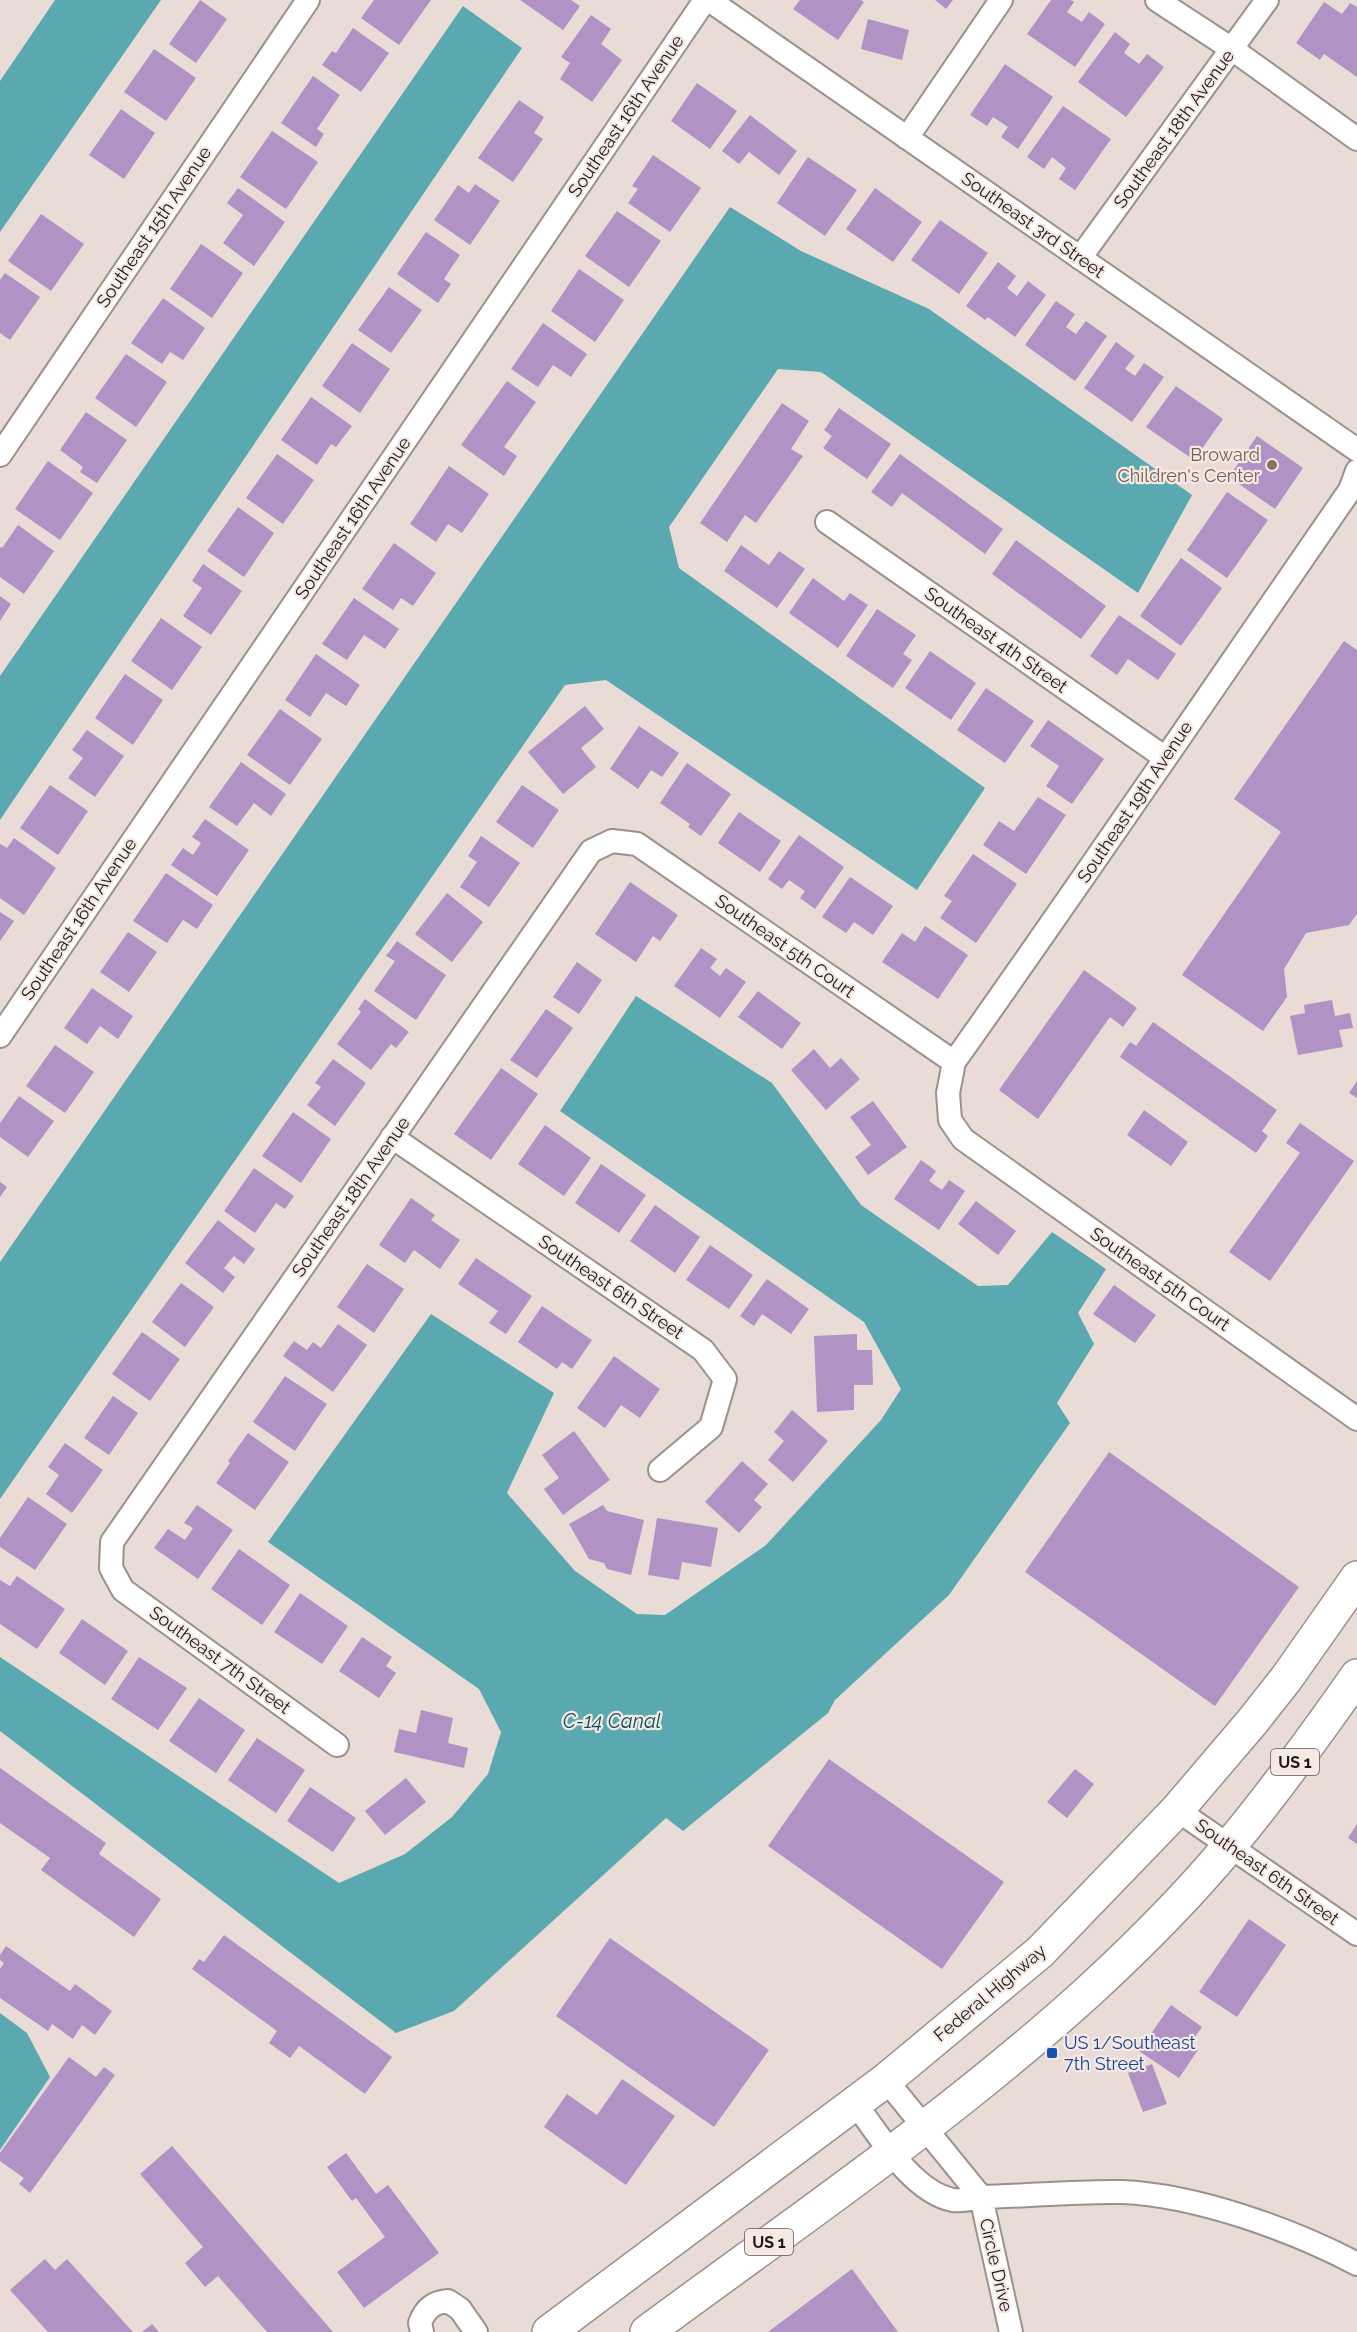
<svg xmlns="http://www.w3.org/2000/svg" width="1357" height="2332" viewBox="0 0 1357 2332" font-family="Raleway,sans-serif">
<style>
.water{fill:#5ba9b0}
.building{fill:#b092c4}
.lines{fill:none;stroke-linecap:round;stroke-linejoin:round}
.minor-casing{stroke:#9b908a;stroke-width:26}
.primary-casing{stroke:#9b908a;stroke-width:36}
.minor{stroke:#fff;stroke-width:22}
.primary{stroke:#fff;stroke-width:33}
.education-dot{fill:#8d6e63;stroke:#f6e9e3;stroke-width:2}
.transit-dot{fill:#1a4fb4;stroke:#f6e9e3;stroke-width:2}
.labels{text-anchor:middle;stroke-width:4.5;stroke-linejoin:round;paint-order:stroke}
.shield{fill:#f6e9e3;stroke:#5e5754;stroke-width:1.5}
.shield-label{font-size:16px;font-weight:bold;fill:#1d1917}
.street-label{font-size:18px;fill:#1d1917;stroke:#f6e9e3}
.education-label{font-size:18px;fill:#785e54;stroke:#f6e9e3;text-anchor:end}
.transit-label{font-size:18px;fill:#164399;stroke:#f6e9e3;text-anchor:start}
.water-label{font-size:20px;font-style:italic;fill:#095157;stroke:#f6e9e3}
</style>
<rect width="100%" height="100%" fill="#e9dcd6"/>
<!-- water -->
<path class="water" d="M55,0H161L0,232V81Z
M463,6L522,48L0,820V676Z
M730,207L801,251L929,309L1192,495L1138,593L821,372L778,369L669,527L679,568L985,788L917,890L606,680L565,685L0,1499V1262Z
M636,996L772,1083L861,1205L978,1286L1008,1285L1052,1232L1106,1269L1078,1313L1094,1344L1057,1403L1070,1423L949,1595L835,1700L828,1713L683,1831L666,1818L454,2011L396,2033L0,1731V1657L339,1883L405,1854L452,1817L488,1774L501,1732L479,1689L268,1542L431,1314L554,1393L507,1493L575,1571L637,1614L665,1615L766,1545L881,1420L901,1389L864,1322L560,1111Z
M0,2013L27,2033L50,2077L0,2150Z"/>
<!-- building -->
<path class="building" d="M200,0L227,19L196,63L169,44Z
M374,0H431L399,45L361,18Z
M520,0H571L580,6L563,30Z
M800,0H861L864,2L838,40L793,9Z
M935,0H953L946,9Z
M1051,0H1071L1074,2L1067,12L1082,22L1089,12L1105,24L1075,67L1027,34Z
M1324,2L1342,14L1350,3L1357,7V77L1324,54L1320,60L1296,43Z
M591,15L611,29L601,44L622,60L592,102L560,79L570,63L561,57Z
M868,19L909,30L902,60L861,49Z
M353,28L389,53L361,92L322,65L332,51L336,53Z
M1115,32L1130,44L1124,53L1139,64L1147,54L1164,67L1126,117L1078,82Z
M154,49L196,78L166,121L124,92Z
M1005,64L1053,97L1018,149L1001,137L1008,127L993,117L987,126L970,115Z
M313,76L340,95L317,129L324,134L316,147L281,123Z
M697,83L737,111L710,149L671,121Z
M519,100L544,117L534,133L543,139L513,182L478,158Z
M1063,106L1111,139L1075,190L1059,179L1066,168L1052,157L1044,169L1027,157Z
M121,109L155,133L124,179L89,155Z
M750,115L797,151L779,175L749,152L739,164L722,151Z
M272,131L318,162L286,209L240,177Z
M653,155L701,188L670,232L628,203L638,189L632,186Z
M808,157L857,190L825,236L777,203Z
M475,184L500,201L470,245L434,220L458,185L469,193Z
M238,188L285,222L254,266L223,243L243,215L227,203Z
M875,188L922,222L893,262L846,229Z
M617,211L661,241L629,287L585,256Z
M41,214L84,244L51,291L8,261Z
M940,220L988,253L959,294L911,260Z
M426,232L460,255L444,279L451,284L438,303L397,274Z
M201,244L243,273L212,318L170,289Z
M998,262L1016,276L1007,288L1017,296L1028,281L1046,295L1015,337L988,317L985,320L966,306Z
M579,269L624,300L595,342L551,311Z
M5,273L40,297L10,340L0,333V280Z
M389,287L422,310L391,353L358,330Z
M163,298L205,328L183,360L170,352L162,364L131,343Z
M1056,301L1075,314L1066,327L1076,334L1086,321L1107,336L1075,381L1025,345Z
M543,323L587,354L571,377L553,365L538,387L511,369Z
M1116,342L1135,356L1125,369L1135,376L1144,363L1164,377L1132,422L1084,388Z
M352,343L390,369L360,413L322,386Z
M126,354L167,382L136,427L95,398Z
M507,381L536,402L504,447L517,456L504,476L461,445Z
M1176,386L1223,419L1194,460L1146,427Z
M311,397L352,426L336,447L331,444L317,465L281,440Z
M782,403L809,421L791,449L803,456L756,523L745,515L727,542L700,523Z
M839,408L891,444L867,479L823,448L832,436L824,430Z
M86,412L127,440L97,483L80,472L83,467L60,450Z
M1257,436L1303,468L1275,509L1229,477Z
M277,454L314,480L283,524L246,498Z
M900,454L1003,529L985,554L902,493L892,507L871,492Z
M48,461L93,493L60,540L15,509Z
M449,466L489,494L462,533L448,524L436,542L410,524Z
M1227,492L1268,520L1227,578L1187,550Z
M238,507L274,533L244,577L207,551Z
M18,525L54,551L24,594L0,577V547L2,548Z
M1016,540L1106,606L1081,639L992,574Z
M394,543L436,573L413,606L401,598L393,610L362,589Z
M741,545L769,565L779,551L805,569L777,608L724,571Z
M1181,558L1222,588L1181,646L1140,616Z
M203,564L242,591L211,635L183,616L202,588L192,581Z
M813,578L844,601L850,593L868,605L838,648L789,613Z
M0,596L11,604L0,621Z
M354,598L399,629L385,649L364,635L347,660L322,644Z
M877,609L916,635L903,654L912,660L893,688L846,656Z
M1119,615L1176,654L1158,680L1128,659L1117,675L1090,656Z
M161,618L202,647L172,690L131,661Z
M1344,641L1357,650V914L1349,925L1306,933L1284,969L1287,997L1263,1031L1182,975L1281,832L1234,799Z
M930,651L976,683L951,720L905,688Z
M316,654L360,685L346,706L326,693L310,717L285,700Z
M125,674L163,700L133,745L95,718Z
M986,688L1034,721L1005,763L957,730Z
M585,706L604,729L581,748L596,767L563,794L528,752Z
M280,709L322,739L290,785L247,755Z
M1048,720L1104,759L1072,804L1046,786L1059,766L1030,746Z
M639,726L679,753L662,777L651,770L638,789L610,769Z
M87,730L124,756L95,797L68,778L83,758L72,750Z
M241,762L286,794L271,816L254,803L237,826L209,807Z
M687,763L731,794L701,836L688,827L690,824L660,803Z
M50,785L88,811L58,855L20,828Z
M522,785L559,810L533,848L496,822Z
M1038,797L1066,815L1026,874L983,845L999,821L1014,831Z
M739,812L781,841L760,872L718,843Z
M205,819L249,850L217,896L171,865L183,848L193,855L201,843L192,837Z
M799,835L844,867L815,909L800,898L805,891L789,880L782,889L768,879Z
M481,836L520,863L489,907L460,887L477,862L468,856Z
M14,838L56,868L24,915L0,898V844L7,848Z
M973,854L1017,884L976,943L940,918L952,901L944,896Z
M166,873L213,905L197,929L183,920L167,943L133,921Z
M850,877L893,906L873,935L854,922L846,933L822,917Z
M630,882L678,915L660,941L653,936L636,962L595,934Z
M447,893L483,922L452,962L415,934Z
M0,912L14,921L0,941Z
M925,926L968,955L938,999L882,962L902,933L915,942Z
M128,932L157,952L129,992L100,972Z
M397,941L446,975L416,1020L374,991L395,961L386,956Z
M701,948L717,959L710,968L720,976L726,968L746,982L720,1018L674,986Z
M577,962L602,980L579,1014L553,997Z
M1084,970L1137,1008L1123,1027L1110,1017L1038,1119L999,1090Z
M92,988L133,1016L118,1039L100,1026L87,1044L64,1028Z
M758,991L801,1023L782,1049L738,1017Z
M365,999L409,1032L396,1048L391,1044L371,1070L337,1044L361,1012L358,1009Z
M1332,1000L1335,1016L1350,1013L1353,1028L1339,1030L1343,1047L1298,1055L1290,1016L1305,1013L1304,1005Z
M546,1009L573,1028L537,1078L510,1060Z
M1153,1022L1277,1110L1262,1131L1268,1136L1256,1153L1120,1057L1130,1042L1136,1046Z
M55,1045L94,1072L65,1113L26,1086Z
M814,1049L830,1068L841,1058L860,1079L826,1110L791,1070Z
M333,1059L366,1083L335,1126L307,1105L321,1087L315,1083Z
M501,1068L538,1094L491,1160L454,1134Z
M1357,1081V1098L1349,1093Z
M19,1096L54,1121L28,1157L0,1137V1123Z
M873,1101L907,1147L868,1175L855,1157L871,1145L850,1117Z
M1144,1110L1188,1142L1171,1166L1127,1135Z
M293,1112L331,1139L301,1183L262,1156Z
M1300,1123L1354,1161L1270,1281L1229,1252L1300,1153L1286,1143Z
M545,1125L591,1158L564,1196L518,1164Z
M921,1160L936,1171L929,1181L942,1190L949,1180L965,1191L939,1230L894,1199Z
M601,1164L646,1195L619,1233L575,1203Z
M254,1168L294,1196L285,1209L276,1203L255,1233L224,1211Z
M0,1182L7,1187L0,1197Z
M411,1198L435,1215L431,1220L460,1240L440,1269L414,1250L405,1263L379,1245Z
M976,1201L1016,1231L998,1255L958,1224Z
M655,1205L700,1237L675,1273L630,1241Z
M218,1220L255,1249L244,1264L234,1256L224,1268L235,1277L223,1293L185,1263Z
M710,1245L753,1275L729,1309L686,1280Z
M476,1258L532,1296L506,1334L489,1323L498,1311L458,1284Z
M367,1264L404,1289L374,1333L337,1307Z
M767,1279L809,1309L791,1334L762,1314L754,1326L740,1316Z
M181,1283L214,1307L185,1347L152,1322Z
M1114,1285L1156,1315L1135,1343L1093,1314Z
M542,1306L592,1340L572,1369L562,1362L557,1369L518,1342Z
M338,1324L367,1345L333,1392L283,1356L294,1341L307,1350L313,1342L321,1348Z
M142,1332L180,1359L150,1401L112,1374Z
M857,1334V1350H872L873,1385H854V1410L817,1412L814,1336Z
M614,1356L660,1389L640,1418L621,1405L605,1428L577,1408Z
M285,1376L327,1404L295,1451L253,1422Z
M113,1396L138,1413L109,1455L84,1438Z
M792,1410L828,1441L793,1482L768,1460L784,1441L774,1432Z
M574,1431L610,1480L563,1515L544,1489L559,1478L542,1455Z
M248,1433L289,1462L255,1510L216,1483L230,1463L228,1461Z
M65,1443L103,1470L72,1513L46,1494L59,1475L48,1467Z
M1109,1452L1299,1587L1215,1706L1025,1572Z
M742,1461L768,1484L754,1500L762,1507L739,1533L705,1502Z
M28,1497L67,1524L35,1570L0,1547V1538Z
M197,1505L233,1530L198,1579L154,1548L168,1529L185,1540L193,1528L184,1523Z
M603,1505L607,1511L644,1520L631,1575L607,1569L604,1563L589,1559L569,1524Z
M657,1518L718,1528L711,1567L682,1562L679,1580L648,1575Z
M239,1549L290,1585L262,1625L211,1589Z
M17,1576L65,1609L37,1649L0,1624V1580L10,1586Z
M300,1593L348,1626L322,1664L274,1632Z
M82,1619L128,1651L105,1685L59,1653Z
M362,1637L392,1657L386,1666L396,1673L379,1698L339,1671Z
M139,1657L187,1688L158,1730L111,1699Z
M199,1698L245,1730L216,1773L169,1741Z
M421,1710L453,1718L448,1743L468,1748L464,1768L394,1752L399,1729L416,1733Z
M257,1738L305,1770L276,1813L228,1780Z
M829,1759L1004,1882L942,1969L768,1846Z
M0,1768L106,1843L99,1854L161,1899L134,1937L41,1870L50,1858L0,1823Z
M1075,1769L1094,1784L1067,1818L1047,1802Z
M406,1778L426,1802L385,1835L365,1811Z
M310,1787L356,1818L333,1852L287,1821Z
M1357,1824V1844L1348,1838Z
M1249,1919L1286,1945L1237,2017L1199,1992Z
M224,1935L392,2057L365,2094L299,2046L290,2058L269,2043L277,2031L192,1969L199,1959L204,1962Z
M610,1938L769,2050L714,2127L556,2016Z
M6,1946L70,1991L75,1984L112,2011L95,2035L82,2025L73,2039L52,2024L48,2031L0,1998V1969L4,1963L0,1960V1955Z
M1171,2005L1202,2027L1190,2044L1198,2050L1179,2078L1139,2051Z
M69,2057L96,2077L104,2067L115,2075L30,2193L19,2184L24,2178L0,2161V2153Z
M1152,2064L1167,2104L1143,2112L1128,2073Z
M622,2079L675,2116L626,2185L544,2127L567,2094L597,2115Z
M172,2146L333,2332H267L218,2276L205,2287L185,2263L203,2247L140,2174Z
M346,2153L376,2194L388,2185L439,2253L364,2308L337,2272L385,2237L356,2198L352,2201L327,2167Z
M45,2259L55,2270L67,2259L133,2332H48L10,2290Z
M852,2269L898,2332H768Z
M152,2324L159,2332H142Z"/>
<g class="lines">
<defs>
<path id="minor" d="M709,0L1357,450
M1157,0L1232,49L1357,139
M907,138L1001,0
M1080,258L1267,0
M0,455L308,0
M1357,471L1350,490C1218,681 1088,873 954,1062L948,1093L950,1120L963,1139L1357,1419
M827,522L1164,757
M0,1036L705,0
M392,1137L703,1350L725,1379L711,1427L660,1470
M337,1745L123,1590L111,1568L112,1542L591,851L612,841L637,844L954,1062
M1177,1810L1357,1934
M886,2080L981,2197L1011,2332
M855,2103C879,2135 912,2192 953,2200C962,2201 972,2199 981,2197C1028,2196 1076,2191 1122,2192C1196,2195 1293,2230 1357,2264
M422,2332L420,2323C425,2309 434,2302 448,2301L460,2309L476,2332"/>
<path id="primary" d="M549,2332L886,2080L1040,1952L1177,1810L1252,1722L1286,1679L1357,1578
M647,2332C796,2222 950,2117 1088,1992C1138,1946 1188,1896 1231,1844C1276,1790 1317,1733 1357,1676"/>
</defs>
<!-- minor casing -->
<use href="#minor" class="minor-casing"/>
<!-- primary casing -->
<use href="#primary" class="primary-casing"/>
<!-- minor -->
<use href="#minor" class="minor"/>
<!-- primary -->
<use href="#primary" class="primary"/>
</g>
<!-- markers -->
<circle class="education-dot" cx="1272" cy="465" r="6"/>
<rect class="transit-dot" x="1046" y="2047" width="12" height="12" rx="3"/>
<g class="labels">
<!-- shield labels -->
<g class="shield">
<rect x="1271" y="1749" width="48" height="26" rx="4.5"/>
<rect x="745" y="2229" width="48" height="26" rx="4.5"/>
</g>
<g class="shield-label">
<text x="1295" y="1768">US 1</text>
<text x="769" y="2248">US 1</text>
</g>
<!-- street labels -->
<g class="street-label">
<text transform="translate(626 116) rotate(-56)" y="6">Southeast 16th Avenue</text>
<text transform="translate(1174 129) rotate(-54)" y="6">Southeast 18th Avenue</text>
<text transform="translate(1033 225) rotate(35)" y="6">Southeast 3rd Street</text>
<text transform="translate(154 227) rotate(-56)" y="6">Southeast 15th Avenue</text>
<text transform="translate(353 518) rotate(-56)" y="6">Southeast 16th Avenue</text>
<text transform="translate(996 640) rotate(35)" y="6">Southeast 4th Street</text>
<text transform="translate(1135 802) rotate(-56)" y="6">Southeast 19th Avenue</text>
<text transform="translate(79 919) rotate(-56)" y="6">Southeast 16th Avenue</text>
<text transform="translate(785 946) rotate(35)" y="6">Southeast 5th Court</text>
<text transform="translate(351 1197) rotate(-55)" y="6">Southeast 18th Avenue</text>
<text transform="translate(1160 1279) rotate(35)" y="6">Southeast 5th Court</text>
<text transform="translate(611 1287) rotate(34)" y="6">Southeast 6th Street</text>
<text transform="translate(220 1660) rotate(36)" y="6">Southeast 7th Street</text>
<text transform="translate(1267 1872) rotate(35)" y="6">Southeast 6th Street</text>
<text transform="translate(990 1993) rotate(-40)" y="6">Federal Highway</text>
<text transform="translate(996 2265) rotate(77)" y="6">Circle Drive</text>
</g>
<!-- education labels -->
<g class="education-label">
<text x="1260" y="461">Broward<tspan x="1260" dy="21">Children's Center</tspan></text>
</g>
<!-- transit labels -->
<g class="transit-label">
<text x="1064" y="2049">US 1/Southeast<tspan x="1064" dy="21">7th Street</tspan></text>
</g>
<!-- water labels -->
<g class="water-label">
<text x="612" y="1728">C-14 Canal</text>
</g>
</g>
</svg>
